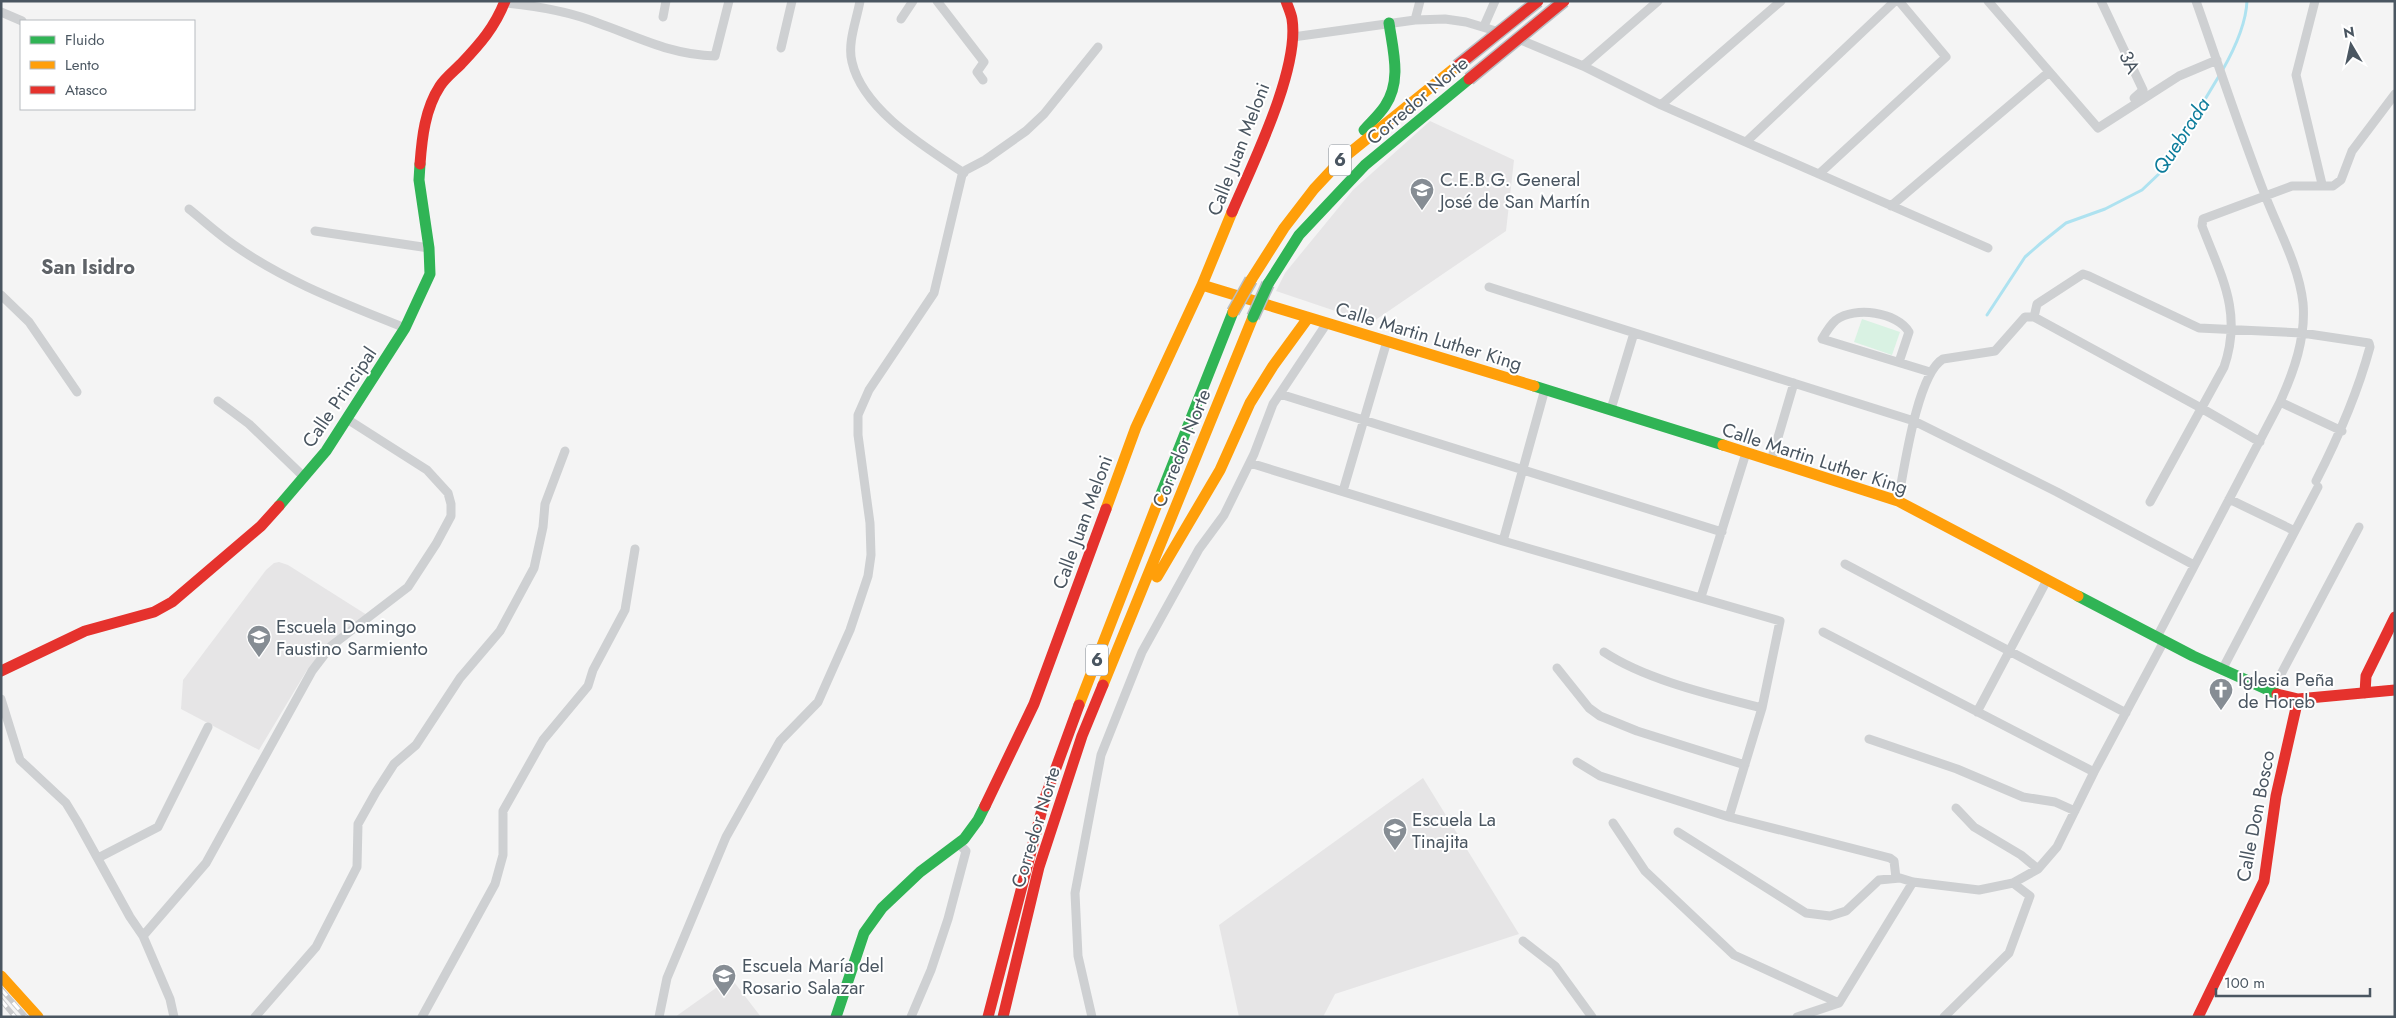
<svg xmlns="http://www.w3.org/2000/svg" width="2396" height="1018" viewBox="0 0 2396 1018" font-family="Jost,sans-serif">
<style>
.education{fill:#e6e5e6}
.garden{fill:#d9f2e3}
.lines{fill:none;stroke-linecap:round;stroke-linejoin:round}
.stream{stroke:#aee2f0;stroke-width:3}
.street{stroke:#ced0d2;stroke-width:9}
.fast{stroke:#30b455;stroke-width:11}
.slow{stroke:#ff9f0a;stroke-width:11}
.jam{stroke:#e5322d;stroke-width:11}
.rail-casing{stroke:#c9cacc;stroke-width:5}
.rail{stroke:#fff;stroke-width:3;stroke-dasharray:9;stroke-linecap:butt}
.fast-bridge-casing{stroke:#b9bec3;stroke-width:14;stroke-linecap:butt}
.slow-bridge-casing{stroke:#b9bec3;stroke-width:14;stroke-linecap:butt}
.jam-bridge-casing{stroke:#b9bec3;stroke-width:14;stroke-linecap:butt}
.fast-bridge{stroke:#30b455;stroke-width:11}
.slow-bridge{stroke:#ff9f0a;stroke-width:11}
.jam-bridge{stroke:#e5322d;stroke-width:11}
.labels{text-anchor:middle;stroke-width:4;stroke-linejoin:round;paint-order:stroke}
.shield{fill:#fff;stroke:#808990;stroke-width:1}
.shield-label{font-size:18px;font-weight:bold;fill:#4a5661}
.street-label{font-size:19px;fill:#4a5661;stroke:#fff}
.poi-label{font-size:19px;fill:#4a5661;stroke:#fff;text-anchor:start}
.water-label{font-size:20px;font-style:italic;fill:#0c7c9b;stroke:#fff}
.neighbourhood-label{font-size:20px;font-weight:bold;fill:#5f6368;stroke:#fff}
</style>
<rect width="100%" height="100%" fill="#f4f4f4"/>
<!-- education -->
<path class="education" d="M1430,121L1514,160L1506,231L1371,323L1276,291L1285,273L1353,190Z
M279,562L288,565L367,615L307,670L259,750L181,709L183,680L266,570L274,563Z
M1423,778L1519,934L1335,994L1323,1017H1239L1219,925Z
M731,978L761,1017H675L730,978Z"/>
<!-- garden -->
<path class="garden" d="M1862,319L1900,332L1892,355L1854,342Z"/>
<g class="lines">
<!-- stream -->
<path class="stream" d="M2222,71C2234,50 2246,25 2247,1
M1987,315L2025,257L2041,243L2066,223L2105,209L2142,190L2162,171L2219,76"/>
<!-- street -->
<path class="street" d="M860,1C857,19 847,43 852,62C863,110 925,147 964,173
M937,1L984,62L977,72L983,80
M1988,1L2098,128L2179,76L2217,60
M2101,1L2143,90L2134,98
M2315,1L2296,75L2322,184
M505,3C537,6 568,11 598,23C638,37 671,55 715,56L729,1
M1,12L22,21
M663,17L666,1
M901,19L913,1
M1415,20L1420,1
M1484,26L1495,1
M1293,37L1415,20L1445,19L1466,22L1499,32
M1516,38L1583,66L1661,105L1988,248
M781,48L792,1
M1583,66L1658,1
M1661,105L1781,1
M1746,142L1895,1
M1819,174L1946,57L1899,1
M1891,206L2049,72
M189,209C204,221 218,234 234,245C286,282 346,304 405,328
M315,231L429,248
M1489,287L1914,421L2057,492L2194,565
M1,295L29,322L77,392
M2034,317L2037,304L2083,274L2089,276L2199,328L2302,333L2369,343L2370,347C2357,395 2338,438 2316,481
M1899,362L1909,332C1897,312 1855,306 1836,320C1830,325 1826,332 1822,339L1930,372
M1280,394L1722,532
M218,401L249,424L304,477
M2280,402L2342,431
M1611,409L1634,333
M1771,461L1794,383
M1250,463L1503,541L1780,621L1762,708L1729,817
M1343,491L1387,341
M2229,499L2295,531
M1898,501C1904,470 1917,374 1943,359L1995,351L2025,317H2034L2201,408L2260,442
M2150,502L2224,367C2243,312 2221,276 2202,226L2203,219L2292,186H2333L2341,180L2352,151L2395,94
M1503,541L1545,389
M1845,564L2126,713
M1701,597L1746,453
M1823,632L2094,772
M2157,637L2280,402C2294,371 2306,338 2303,303C2299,266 2278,229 2265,195C2240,131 2219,66 2196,1
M1604,652C1646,680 1712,695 1762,708
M1557,668L1589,708L1600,716L1637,731L1745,765
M2222,670L2318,487
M2271,693L2359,527
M1,699L20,760L66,803L77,821L130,917L143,936L170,999L174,1017
M1977,712L2047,580
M1869,739L1957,769L2023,797L2055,802L2075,811
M1577,762L1600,776L1729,817L1890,858L1894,861L1896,878
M1956,808L1974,827L2021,855L2038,869
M1613,823L1645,871L1734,955L1839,1003
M1678,832L1806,913L1830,916L1846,911L1879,880L1900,878L1913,882L1979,890L2013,883L2038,869L2057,847L2094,772L2164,641
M98,858L158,827L208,727
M143,936L206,863L312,671L331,646L408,587L436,544L451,516V504L448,493L427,470L347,419
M1523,941L1555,966L1592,1017
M255,1017L316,947L357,867L358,824L376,792L394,764L416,745L460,678L500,631L534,568L543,527L545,504L565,451
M422,1017L495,884L503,855V811L543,740L588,686L593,670L625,610L635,549
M659,1017L667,978L726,837L780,741L818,702L850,630L868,576L871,555L870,523L858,435V415L869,390L934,293L962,175L966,170L985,160L1026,131L1044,114L1098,47
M911,1017L931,970L948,919L966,851L958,843
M1092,1017L1078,956L1075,893L1101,755L1142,652L1199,549L1224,515L1254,454L1273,404L1327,323
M1797,1017L1839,1003L1913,882
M1944,1017L2009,953L2030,896L2013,883"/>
<!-- fast -->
<path class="fast" d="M1364,130C1371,122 1379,115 1385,106C1402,81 1393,51 1389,23
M1268,284L1299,235L1365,165L1469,79
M1534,386L1723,445
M1159,499L1233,312
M279,506L326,451L405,328L430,274L429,248L419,180L420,164
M2078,596L2193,656L2277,694
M836,1017L864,933L882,908L920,872L964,839L978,820L985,806"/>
<!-- slow -->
<path class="slow" d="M1251,280L1284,228L1314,189L1342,159L1457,66
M1202,285L1534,386
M1723,445L1898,501L2078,596
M1106,509L1136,427L1202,285L1232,212
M1157,577L1220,470L1250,403L1273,366L1308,318
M1103,685L1253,317
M1079,705L1159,499
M1,976L38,1017"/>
<!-- jam -->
<path class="jam" d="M420,164C422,137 425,109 440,86C445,78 454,71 461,64C480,44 495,27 505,1
M1232,212C1252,165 1300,69 1292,19C1291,13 1288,7 1286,1
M1,671L85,631L154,612L172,602L261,526L279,506
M2365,693L2366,676L2395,617
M2277,694L2298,699L2395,690
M985,806L1034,704L1106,509
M988,1017L1045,798L1079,705
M1003,1017L1039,867L1082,736L1103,685
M2198,1017L2264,881L2276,796L2298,699"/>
<defs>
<path id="rail" d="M1,989L26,1017
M1,1000L15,1017"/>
</defs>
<!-- rail casing -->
<use href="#rail" class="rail-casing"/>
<!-- rail -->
<use href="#rail" class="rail"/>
<defs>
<path id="fast-bridge" d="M1253,317L1268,284"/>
<path id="slow-bridge" d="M1233,312L1251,280"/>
<path id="jam-bridge" d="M1457,66L1538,1
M1469,79L1564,1"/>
</defs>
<!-- fast-bridge casing -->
<use href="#fast-bridge" class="fast-bridge-casing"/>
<!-- slow-bridge casing -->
<use href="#slow-bridge" class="slow-bridge-casing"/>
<!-- jam-bridge casing -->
<use href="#jam-bridge" class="jam-bridge-casing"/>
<!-- fast-bridge -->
<use href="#fast-bridge" class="fast-bridge"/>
<!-- slow-bridge -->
<use href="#slow-bridge" class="slow-bridge"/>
<!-- jam-bridge -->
<use href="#jam-bridge" class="jam-bridge"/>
</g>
<!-- icons -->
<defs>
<symbol id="school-pin" viewBox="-11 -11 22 30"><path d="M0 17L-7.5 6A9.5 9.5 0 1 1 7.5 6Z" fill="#868d94" stroke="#fff"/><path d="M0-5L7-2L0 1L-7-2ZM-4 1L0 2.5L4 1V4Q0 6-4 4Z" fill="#fff"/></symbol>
<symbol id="church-pin" viewBox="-11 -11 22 30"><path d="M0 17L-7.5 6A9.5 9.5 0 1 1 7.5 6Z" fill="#868d94" stroke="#fff"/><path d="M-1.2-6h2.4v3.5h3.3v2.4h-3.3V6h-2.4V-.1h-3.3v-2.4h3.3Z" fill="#fff"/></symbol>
</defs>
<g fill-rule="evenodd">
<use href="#school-pin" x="1408" y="176" width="28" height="38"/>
<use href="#school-pin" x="245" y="623" width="28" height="38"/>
<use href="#church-pin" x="2207" y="676" width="28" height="38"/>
<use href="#school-pin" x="1381" y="816" width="28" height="38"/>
<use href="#school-pin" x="710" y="962" width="28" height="38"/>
</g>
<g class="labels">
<!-- shield labels -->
<g class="shield">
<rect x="1329" y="144.5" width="22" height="31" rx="4"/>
<rect x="1086" y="644.5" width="22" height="31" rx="4"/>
</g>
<g class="shield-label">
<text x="1340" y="166">6</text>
<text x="1097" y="666">6</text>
</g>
<!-- street labels -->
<g class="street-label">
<text transform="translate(2130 62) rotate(65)" y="7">3A</text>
<text transform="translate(1417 100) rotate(-40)" y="7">Corredor Norte</text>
<text transform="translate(1238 149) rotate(-69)" y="7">Calle Juan Meloni</text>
<text transform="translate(1429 336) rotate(17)" y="7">Calle Martin Luther King</text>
<text transform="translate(339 397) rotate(-56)" y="7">Calle Principal</text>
<text transform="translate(1181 448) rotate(-68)" y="7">Corredor Norte</text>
<text transform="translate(1815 458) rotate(18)" y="7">Calle Martin Luther King</text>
<text transform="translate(1082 522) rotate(-70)" y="7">Calle Juan Meloni</text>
<text transform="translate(2255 816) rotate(-79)" y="7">Calle Don Bosco</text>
<text transform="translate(1035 827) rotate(-73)" y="7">Corredor Norte</text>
</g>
<!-- poi labels -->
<g class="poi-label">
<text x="1440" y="186">C.E.B.G. General<tspan x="1440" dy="22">José de San Martín</tspan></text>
<text x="276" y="633">Escuela Domingo<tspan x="276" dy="22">Faustino Sarmiento</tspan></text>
<text x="2238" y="686">Iglesia Peña<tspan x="2238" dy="22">de Horeb</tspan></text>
<text x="1412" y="826">Escuela La<tspan x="1412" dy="22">Tinajita</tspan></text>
<text x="742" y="972">Escuela María del<tspan x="742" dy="22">Rosario Salazar</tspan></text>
</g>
<!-- water labels -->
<g class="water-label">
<text transform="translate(2181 136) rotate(-57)" y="7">Quebrada</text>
</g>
<!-- neighbourhood labels -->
<g class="neighbourhood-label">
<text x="88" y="274">San Isidro</text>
</g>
</g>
<!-- border -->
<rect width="2396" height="1018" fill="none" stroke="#4a5661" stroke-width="5"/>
<!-- legend -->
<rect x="20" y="20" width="175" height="90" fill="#ffffff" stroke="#b7bbc0"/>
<rect x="30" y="36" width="25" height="8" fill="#30b455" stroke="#b7bbc0"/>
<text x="65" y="45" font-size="15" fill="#4a5661">Fluido</text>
<rect x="30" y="61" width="25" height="8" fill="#ff9f0a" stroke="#b7bbc0"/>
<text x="65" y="70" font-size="15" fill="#4a5661">Lento</text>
<rect x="30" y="86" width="25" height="8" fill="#e5322d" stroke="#b7bbc0"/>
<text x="65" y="95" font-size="15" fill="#4a5661">Atasco</text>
<!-- north arrow -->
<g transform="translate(2351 45) rotate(351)" stroke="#ffffff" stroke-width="4" paint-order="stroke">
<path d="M0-4L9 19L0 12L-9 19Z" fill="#4a5661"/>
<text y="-8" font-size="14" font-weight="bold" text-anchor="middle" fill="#4a5661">N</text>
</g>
<!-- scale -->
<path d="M2216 988v8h154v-8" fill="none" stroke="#4a5661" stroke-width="2.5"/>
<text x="2224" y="988" font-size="15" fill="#4a5661" stroke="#ffffff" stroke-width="4" paint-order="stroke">100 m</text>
</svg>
